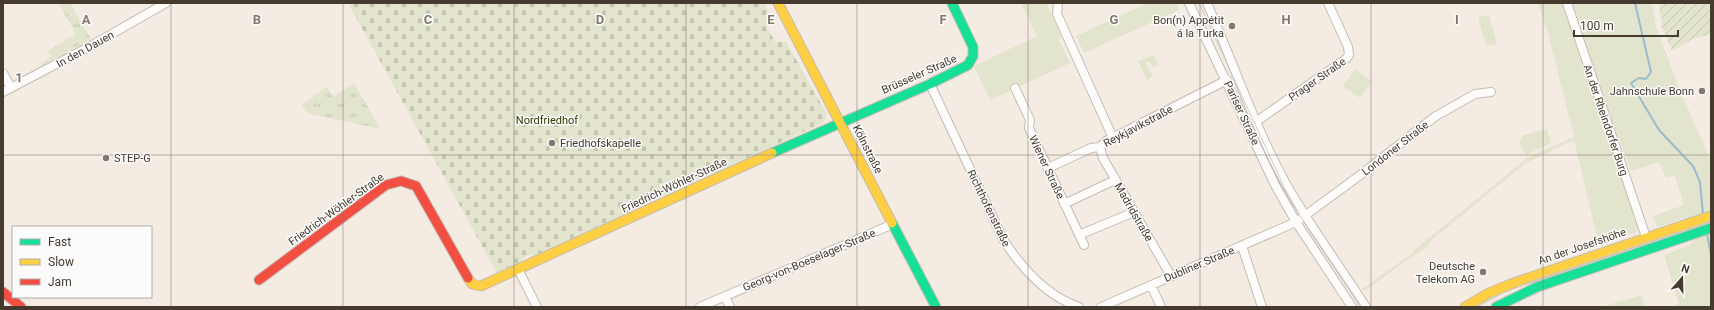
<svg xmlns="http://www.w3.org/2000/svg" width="1714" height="310" viewBox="0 0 1714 310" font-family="Roboto,sans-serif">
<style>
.grass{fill:url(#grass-tufts)}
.cemetery{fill:url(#cemetery-stones)}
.park{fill:#e3e4ce}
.garden{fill:url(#garden-furrows)}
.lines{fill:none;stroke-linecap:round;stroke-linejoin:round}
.stream{stroke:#9abbcc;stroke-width:2}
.street-casing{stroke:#c4bbb2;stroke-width:10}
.fast-casing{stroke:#c4bbb2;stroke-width:11}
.slow-casing{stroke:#c4bbb2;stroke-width:11}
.jam-casing{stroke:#c4bbb2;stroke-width:11}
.street{stroke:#fdfcfb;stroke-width:8}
.fast{stroke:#16e098;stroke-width:9}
.slow{stroke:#ffcf43;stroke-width:9}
.jam{stroke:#f24e42;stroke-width:9}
.tram{stroke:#cfccc8;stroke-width:1}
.grid{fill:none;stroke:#82786d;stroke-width:1;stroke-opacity:0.55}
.poi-dot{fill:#82786d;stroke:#fbfbfb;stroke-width:1.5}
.labels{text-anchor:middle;stroke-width:3;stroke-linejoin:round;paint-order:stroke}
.poi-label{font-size:11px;fill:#453a2e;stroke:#fbfbfb;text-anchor:end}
.street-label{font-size:11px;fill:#453a2e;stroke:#fbfbfb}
.park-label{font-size:11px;fill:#303a00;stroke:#fbfbfb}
.grid-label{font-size:13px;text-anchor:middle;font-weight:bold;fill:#82786d;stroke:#fbfbfb;stroke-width:3;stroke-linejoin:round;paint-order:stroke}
</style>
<defs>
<pattern id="grass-tufts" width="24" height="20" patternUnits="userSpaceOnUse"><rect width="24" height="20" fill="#e3e4ce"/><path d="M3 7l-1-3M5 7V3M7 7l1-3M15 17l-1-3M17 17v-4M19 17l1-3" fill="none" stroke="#c4c4b1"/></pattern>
<pattern id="cemetery-stones" width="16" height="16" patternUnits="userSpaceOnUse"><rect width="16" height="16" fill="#e3e4ce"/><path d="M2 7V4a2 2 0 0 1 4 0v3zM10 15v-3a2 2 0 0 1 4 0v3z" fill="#c4c4b1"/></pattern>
<pattern id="garden-furrows" width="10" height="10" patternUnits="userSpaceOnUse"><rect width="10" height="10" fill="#e3e4ce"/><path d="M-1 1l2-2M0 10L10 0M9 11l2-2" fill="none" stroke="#c4c4b1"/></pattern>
</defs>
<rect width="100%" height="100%" fill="#f4ebe2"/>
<!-- grass -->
<path class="grass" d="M58,3H70L91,39L41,66L42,63L51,56L47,51L76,34Z
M354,83L381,129L310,114L301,105L327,87L333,97Z"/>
<!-- cemetery -->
<path class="cemetery" d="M348,3H764L770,15L767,27L775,42H786L827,114L823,123L533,256L530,254L522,259V261L497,273Z"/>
<!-- park -->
<path class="park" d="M1021,3H1048L1047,5L1062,38L1059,40L1070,63L990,100L974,66L1037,36Z
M1148,3H1176L1179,10L1084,53L1076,36Z
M1538,3H1563L1622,171L1639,231L1599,246L1574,140L1526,163L1428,243L1429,245L1364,291L1362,289L1414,252L1413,251L1528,157L1574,137L1547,29Z
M1572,3H1652L1656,27L1680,90L1711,161V307H1671L1679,304L1664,255L1692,244L1685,218L1657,227L1653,216L1684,205L1675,176L1666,178L1659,162L1631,171L1598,85Z
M1489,15L1497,44L1486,46L1478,17Z
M1153,55L1159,65L1153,68L1150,62L1146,63L1153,76L1147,80L1138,61Z
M1355,69L1372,81L1360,98L1343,86Z
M1547,129L1551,143L1526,155L1519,142L1523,135Z
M1642,295L1645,307H1601Z"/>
<!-- garden -->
<path class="garden" d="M1659,3H1711V34L1691,40L1672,51L1662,27Z"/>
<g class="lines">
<!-- stream -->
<path class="stream" d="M1635,3L1651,72L1646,79L1639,78L1631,83L1659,130L1693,166L1700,182L1703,214
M1707,234L1711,255"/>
<defs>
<path id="street" d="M1058,3L1057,14L1113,138
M1189,3L1275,185L1296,222L1352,307
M1207,3C1233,62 1254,125 1285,182C1309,225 1339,265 1366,307
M1567,3L1646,237
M3,73L11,88
M930,84L1004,241C1022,268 1046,296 1079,307
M1015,88L1030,120L1029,128L1084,245
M3,92L87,48L166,3
M1257,121L1347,58L1349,55L1348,47L1328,3
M1100,147L1103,158L1171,276
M1048,168L1091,148L1100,147L1106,141L1227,80
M1064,204L1115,180
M1079,235L1134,212
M1242,246L1262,307
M518,269L537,307
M1151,285L1161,307
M725,296L730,307
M700,307L893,224
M1101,307L1296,222L1359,176L1436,116L1475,94L1491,92"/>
<path id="fast" d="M772,153L930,84L968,65L973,56V47L952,3
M892,223L936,307
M1496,307L1537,287L1711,228"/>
<path id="slow" d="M778,3L892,223
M468,278L472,284L481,286L772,153
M1465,307L1489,293L1511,284L1711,216"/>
<path id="jam" d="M259,280L386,185L401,181L416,186L468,278
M3,292L21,307"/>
</defs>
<!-- street casing -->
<use href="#street" class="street-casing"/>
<!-- fast casing -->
<use href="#fast" class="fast-casing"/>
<!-- slow casing -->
<use href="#slow" class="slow-casing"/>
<!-- jam casing -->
<use href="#jam" class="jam-casing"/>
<!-- street -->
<use href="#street" class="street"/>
<!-- fast -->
<use href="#fast" class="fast"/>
<!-- slow -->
<use href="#slow" class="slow"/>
<!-- jam -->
<use href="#jam" class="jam"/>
<!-- tram -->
<path class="tram" d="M1199,3L1285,189L1301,217L1362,307
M1477,307L1503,293L1532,281L1711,221"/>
</g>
<!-- grid -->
<path class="grid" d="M171,3V307M343,3V307M514,3V307M686,3V307M857,3V307M1028,3V307M1200,3V307M1371,3V307M1543,3V307M3,155H1711"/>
<!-- markers -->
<g class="poi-dot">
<circle cx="1232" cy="26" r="4"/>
<circle cx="1702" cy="91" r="4"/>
<circle cx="552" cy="143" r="4"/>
<circle cx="106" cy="158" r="4"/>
<circle cx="1483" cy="272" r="4"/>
</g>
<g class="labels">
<!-- poi labels -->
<g class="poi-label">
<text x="1224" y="24">Bon(n) Appétit<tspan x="1224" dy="13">á la Turka</tspan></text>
<text x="1694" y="95">Jahnschule Bonn</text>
<text x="560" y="147" text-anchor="start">Friedhofskapelle</text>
<text x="114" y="162" text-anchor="start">STEP-G</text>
<text x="1475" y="270">Deutsche<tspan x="1475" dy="13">Telekom AG</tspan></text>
</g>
<!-- street labels -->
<g class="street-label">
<text transform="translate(85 49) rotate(-29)" y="4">In den Dauen</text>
<text transform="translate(919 74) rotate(-24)" y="4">Brüsseler Straße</text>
<text transform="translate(1317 79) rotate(-35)" y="4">Prager Straße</text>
<text transform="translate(1242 113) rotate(65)" y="4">Pariser Straße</text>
<text transform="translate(1606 120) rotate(71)" y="4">An der Rheindorfer Burg</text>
<text transform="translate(1138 126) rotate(-28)" y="4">Reykjavikstraße</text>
<text transform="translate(1395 148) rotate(-38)" y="4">Londoner Straße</text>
<text transform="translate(868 149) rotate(63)" y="4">Kölnstraße</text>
<text transform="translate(1047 167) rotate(65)" y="4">Wiener Straße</text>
<text transform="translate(674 185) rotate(-25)" y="4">Friedrich-Wöhler-Straße</text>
<text transform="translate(989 208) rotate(64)" y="4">Richthofenstraße</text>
<text transform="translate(336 209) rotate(-36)" y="4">Friedrich-Wöhler-Straße</text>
<text transform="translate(1134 212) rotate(60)" y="4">Madridstraße</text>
<text transform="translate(1582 246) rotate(-19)" y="4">An der Josefshöhe</text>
<text transform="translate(809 260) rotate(-23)" y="4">Georg-von-Boeselager-Straße</text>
<text transform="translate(1199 264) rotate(-23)" y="4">Dubliner Straße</text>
</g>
<!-- park labels -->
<g class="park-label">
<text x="547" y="124">Nordfriedhof</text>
</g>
</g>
<g class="grid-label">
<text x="86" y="24">A</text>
<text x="257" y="24">B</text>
<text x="428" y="24">C</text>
<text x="600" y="24">D</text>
<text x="771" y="24">E</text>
<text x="943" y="24">F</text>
<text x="1114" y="24">G</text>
<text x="1286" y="24">H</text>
<text x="1457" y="24">I</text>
<text x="19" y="82">1</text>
</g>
<!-- border -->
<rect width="1714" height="310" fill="none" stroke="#453a2e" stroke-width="8"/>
<!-- legend -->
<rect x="12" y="226" width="140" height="72" fill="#fbfbfb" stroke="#b2aea9"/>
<rect x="20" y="239" width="20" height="6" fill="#16e098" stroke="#b2aea9"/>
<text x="48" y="246" font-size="12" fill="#453a2e">Fast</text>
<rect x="20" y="259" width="20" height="6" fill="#ffcf43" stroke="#b2aea9"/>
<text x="48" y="266" font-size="12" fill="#453a2e">Slow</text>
<rect x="20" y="279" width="20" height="6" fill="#f24e42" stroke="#b2aea9"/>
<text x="48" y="286" font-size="12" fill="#453a2e">Jam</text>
<!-- north arrow -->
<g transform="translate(1682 278) rotate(20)" stroke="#fbfbfb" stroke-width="3" paint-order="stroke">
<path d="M0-3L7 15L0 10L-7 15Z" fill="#453a2e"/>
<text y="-6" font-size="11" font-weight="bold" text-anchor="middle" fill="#453a2e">N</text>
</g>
<!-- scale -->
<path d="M1574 30v6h104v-6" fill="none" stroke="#453a2e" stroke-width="2"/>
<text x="1580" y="30" font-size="12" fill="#453a2e" stroke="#fbfbfb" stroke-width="3" paint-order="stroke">100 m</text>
</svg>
